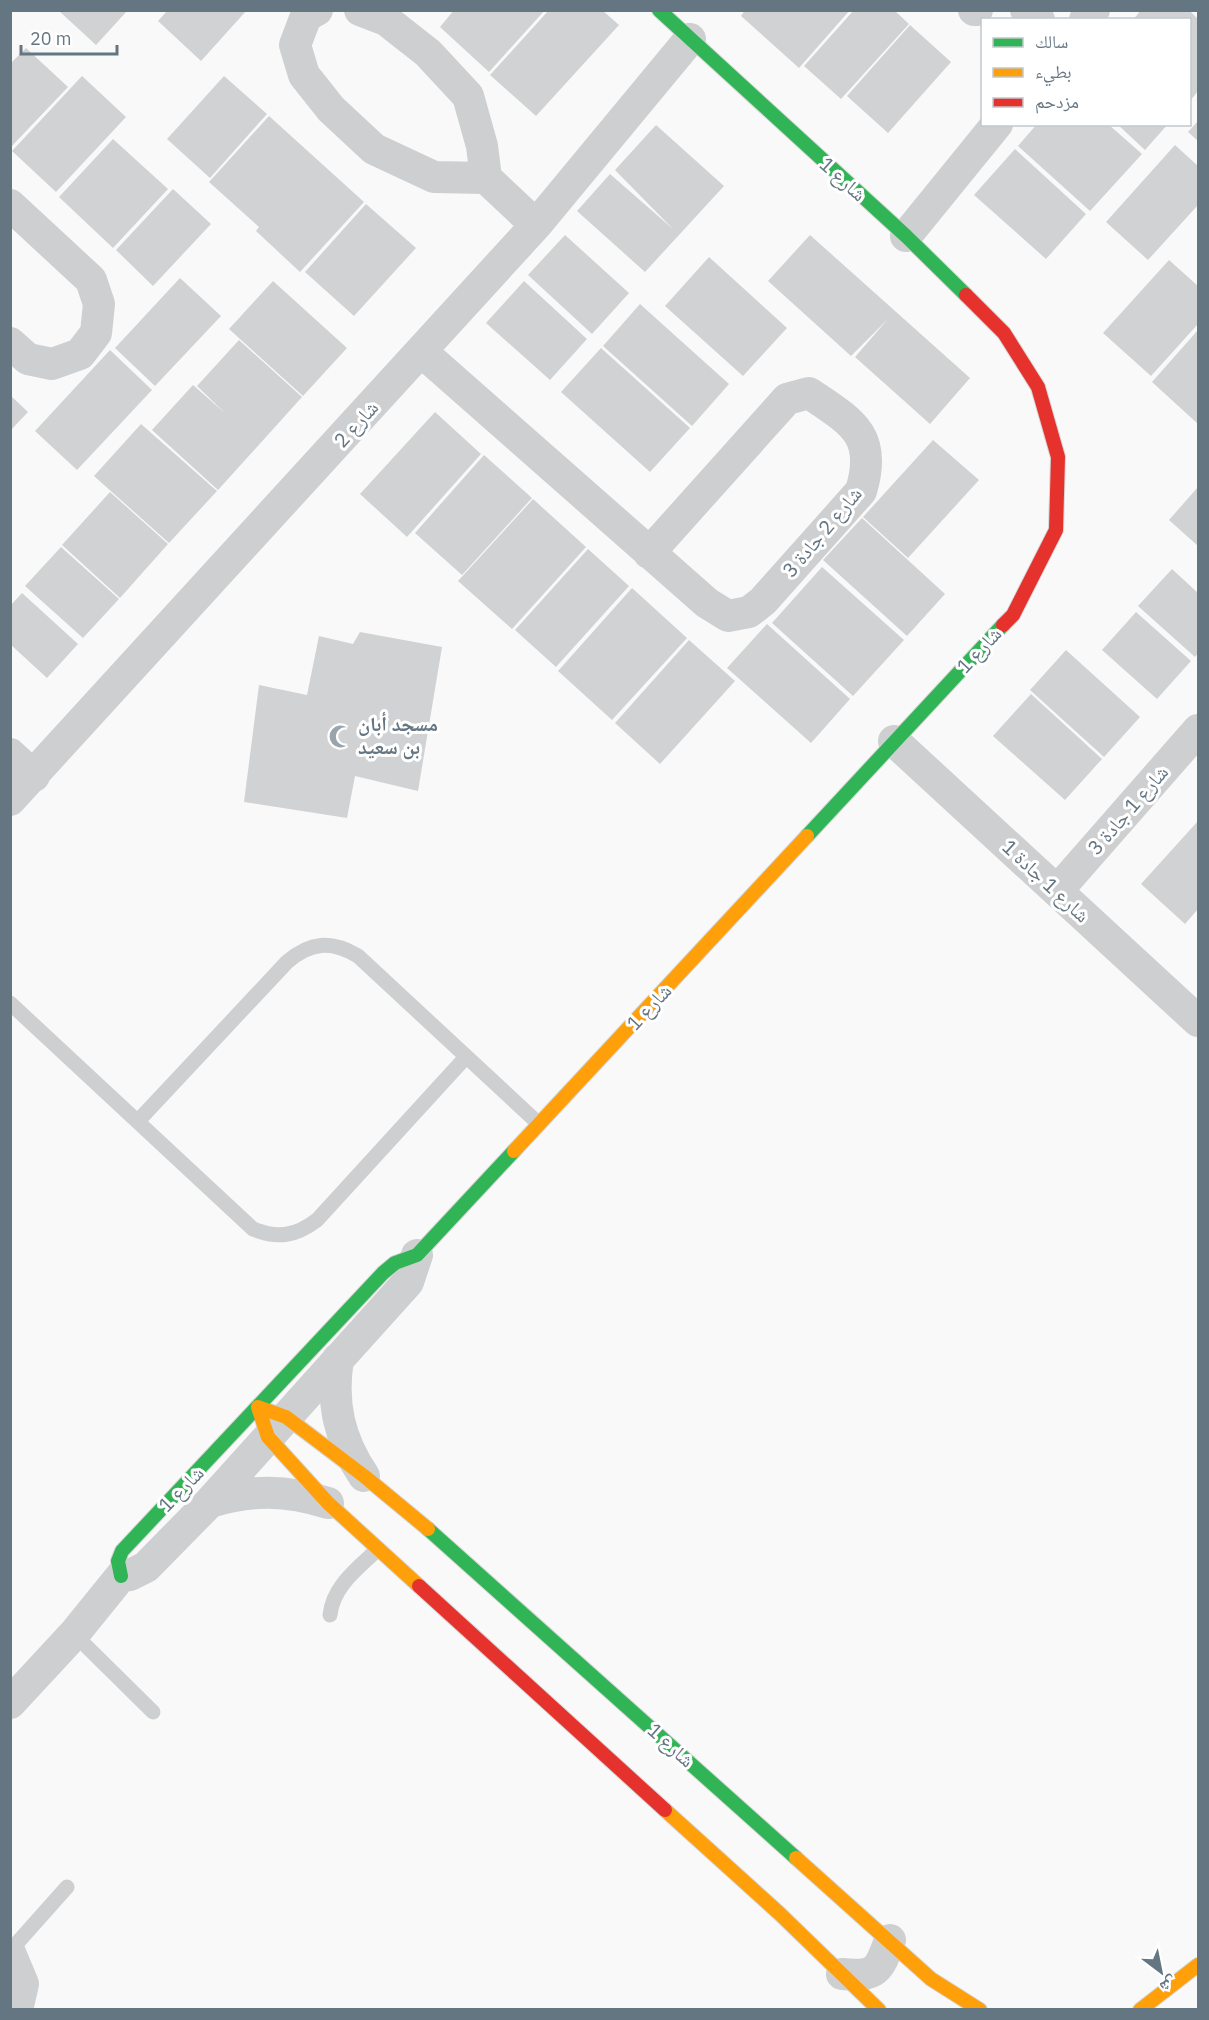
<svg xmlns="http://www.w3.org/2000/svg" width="1209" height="2020" viewBox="0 0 1209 2020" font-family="'IBM Plex Sans','Noto Naskh Arabic',sans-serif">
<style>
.building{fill:#d0d2d3}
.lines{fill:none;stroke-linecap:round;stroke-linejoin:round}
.fast-casing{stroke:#d5d6d7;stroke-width:16}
.slow-casing{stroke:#d5d6d7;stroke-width:16}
.jam-casing{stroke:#d5d6d7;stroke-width:16}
.lane{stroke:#cecfd0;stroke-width:15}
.street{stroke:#cecfd0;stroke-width:32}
.fast{stroke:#30b455;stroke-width:14}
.slow{stroke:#ff9f0a;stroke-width:14}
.jam{stroke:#e5322d;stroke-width:14}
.labels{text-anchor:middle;stroke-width:6;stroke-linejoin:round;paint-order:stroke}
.street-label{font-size:20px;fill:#657683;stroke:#fff}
.poi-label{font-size:20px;font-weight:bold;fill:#657683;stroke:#fff;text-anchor:start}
</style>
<rect width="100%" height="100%" fill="#f9f9f9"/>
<!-- building -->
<path class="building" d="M58,10H128L96,45Z
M168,10H247L201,61L158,21Z
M454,10H545L489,72L440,27Z
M549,10H602L619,25L536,116L490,75Z
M745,10H850L799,68L741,16Z
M854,10H894L909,24L841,99L804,66Z
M1141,10H1189L1198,19V91L1190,101V20H1133Z
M910,25L951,62L888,133L847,96Z
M26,48L68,87L10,148V64Z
M82,76L126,117L56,192L12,151Z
M224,76L267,114L210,178L167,139Z
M269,116L364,202L300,272L256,231L259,227L209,182Z
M1198,121V141L1188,132Z
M1037,124H1108L1142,154L1090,211L1018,146Z
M1117,124H1168L1145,150Z
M656,125L724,186L645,272L577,211L610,174L673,229L615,170Z
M113,139L168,189L113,248L59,197Z
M1175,145L1198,166V205L1148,260L1106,222Z
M1015,149L1086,214L1046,259L974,195Z
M173,189L211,224L153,286L116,250Z
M366,204L416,248L354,316L305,272Z
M565,235L629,293L592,334L528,275Z
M810,235L970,378L930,424L855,357L888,319L851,356L768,281Z
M709,257L787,328L743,376L665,306Z
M1169,260L1198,286V324L1151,376L1103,333Z
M180,278L221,316L155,386L115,348Z
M273,281L347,348L303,396L229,329Z
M524,281L587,339L550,380L486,323Z
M640,304L729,384L692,426L603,346Z
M1198,330V424L1152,382Z
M239,340L302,397L218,490L152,430L193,385L226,414L197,386Z
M601,348L690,428L650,472L561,392Z
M110,350L152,390L77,470L35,431Z
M10,395L28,412L10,431Z
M435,412L481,454L407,537L360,494Z
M141,424L217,491L169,543L94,476Z
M933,440L979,480L908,558L863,517Z
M484,455L532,498L462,575L415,533Z
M1198,487V546L1169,520Z
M110,492L168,544L120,598L62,545Z
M533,499L586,547L512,629L458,581Z
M862,518L945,594L907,636L823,560Z
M61,547L119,599L83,638L25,586Z
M588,549L629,586L556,667L515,630Z
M822,567L904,640L853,696L772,623Z
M1172,569L1198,593V653L1195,657L1138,606Z
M632,588L687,638L612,720L558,671Z
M22,593L78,644L47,678L10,644V606Z
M1136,612L1191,661L1157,699L1102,650Z
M767,624L850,699L811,743L727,668Z
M360,632L442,647L418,791L355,776L347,818L244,802L259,685L307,695L319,636L353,644Z
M689,640L735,681L660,764L615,723Z
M1066,650L1140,717L1104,757L1030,690Z
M1031,694L1102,759L1065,800L993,736Z
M1198,821V909L1185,924L1141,884Z"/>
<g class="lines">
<defs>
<path id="fast" d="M659,10L906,236L966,295
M807,836L1003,625
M428,1529L796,1858
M121,1576L118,1561L122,1551L383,1273L395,1263L417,1255L514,1151"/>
<path id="slow" d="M514,1151L807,836
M419,1586L328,1503L268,1437L258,1407L286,1417L364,1476L428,1529
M665,1810L780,1914L879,2010
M796,1858L931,1979L980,2010
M1140,2010L1198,1965"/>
<path id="jam" d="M966,295L1004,333L1038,387L1058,457L1056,530L1013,615L1003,625
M419,1586L665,1810"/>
</defs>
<!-- fast casing -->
<use href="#fast" class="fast-casing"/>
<!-- slow casing -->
<use href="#slow" class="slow-casing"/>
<!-- jam casing -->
<use href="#jam" class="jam-casing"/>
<!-- lane -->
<path class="lane" d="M10,1003L253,1229C278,1239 296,1236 317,1220L466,1057
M138,1121L287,962C310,942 331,940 358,956L539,1124
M330,1615C333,1586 358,1568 378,1549
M74,1634L153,1712
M10,1951L67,1887"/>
<!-- street -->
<path class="street" d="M317,10L306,16L295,45L304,75L331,109L374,149L434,177L486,178
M360,10L386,20L428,53L468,96L482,146L486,178L536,225
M974,10H977
M1026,10L1039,20
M1085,20L1094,10
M10,205L91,280L99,304L96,333L80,354L52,364L28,359L10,343
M906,236L997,124
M422,352L707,603L728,616L749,612L763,601L861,491C878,435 852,422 809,393L787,399L649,553
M894,741L1198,1021
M10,754L34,776
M10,800L536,225L690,39
M1057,891L1198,730
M338,1359C331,1403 339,1439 364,1476
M210,1502C251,1489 287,1490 328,1503
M10,1703L74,1634L121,1576L130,1575L146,1567L210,1502L408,1282L417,1255
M10,1953L23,1984L17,2010
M842,1974C876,1977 879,1971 890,1940"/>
<!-- fast -->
<use href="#fast" class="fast"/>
<!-- slow -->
<use href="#slow" class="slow"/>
<!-- jam -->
<use href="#jam" class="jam"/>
</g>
<!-- icons -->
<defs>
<symbol id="mosque-bare" viewBox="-9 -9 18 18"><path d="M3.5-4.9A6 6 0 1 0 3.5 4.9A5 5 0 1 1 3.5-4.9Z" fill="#99a4ac" stroke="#fff" stroke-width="2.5" paint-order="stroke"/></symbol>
</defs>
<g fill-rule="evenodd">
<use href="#mosque-bare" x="324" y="720" width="33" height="33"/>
</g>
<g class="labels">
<!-- street labels -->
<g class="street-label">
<text transform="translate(843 179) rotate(42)" y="7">شارع 1</text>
<text transform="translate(356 424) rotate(-48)" y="7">شارع 2</text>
<text transform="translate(822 532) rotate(-50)" y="7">شارع 2 جادة 3</text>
<text transform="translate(979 650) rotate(-47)" y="7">شارع 1</text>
<text transform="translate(1128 810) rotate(-49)" y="7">شارع 1 جادة 3</text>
<text transform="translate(1046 881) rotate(43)" y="7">شارع 1 جادة 1</text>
<text transform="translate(649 1007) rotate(-47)" y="7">شارع 1</text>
<text transform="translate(181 1489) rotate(-46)" y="7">شارع 1</text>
<text transform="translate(671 1745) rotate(42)" y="7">شارع 1</text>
</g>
<!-- poi labels -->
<g class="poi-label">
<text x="358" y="731">مسجد أبان<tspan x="358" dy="23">بن سعيد</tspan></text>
</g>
</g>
<!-- border -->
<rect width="1209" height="2020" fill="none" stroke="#657683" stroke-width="24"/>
<!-- legend -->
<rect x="981" y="18" width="210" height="108" fill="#ffffff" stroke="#c1c8cd" stroke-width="1.5"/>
<rect x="993" y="38" width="30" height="9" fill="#30b455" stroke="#c1c8cd" stroke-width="1.5"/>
<text x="1035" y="48" font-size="18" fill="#657683">سالك</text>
<rect x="993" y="68" width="30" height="9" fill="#ff9f0a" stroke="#c1c8cd" stroke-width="1.5"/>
<text x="1035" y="78" font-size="18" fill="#657683">بطيء</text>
<rect x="993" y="98" width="30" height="9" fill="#e5322d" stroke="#c1c8cd" stroke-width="1.5"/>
<text x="1035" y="108" font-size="18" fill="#657683">مزدحم</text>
<!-- north arrow -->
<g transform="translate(1161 1972) rotate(148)" stroke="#ffffff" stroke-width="4.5" paint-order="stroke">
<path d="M0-4.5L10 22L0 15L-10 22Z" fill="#657683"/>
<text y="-9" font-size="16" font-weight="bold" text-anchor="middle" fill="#657683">ش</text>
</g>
<!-- scale -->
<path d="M21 45v9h96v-9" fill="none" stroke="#657683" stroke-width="3"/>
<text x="30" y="45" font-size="18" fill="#657683" stroke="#ffffff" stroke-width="4.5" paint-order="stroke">20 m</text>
</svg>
